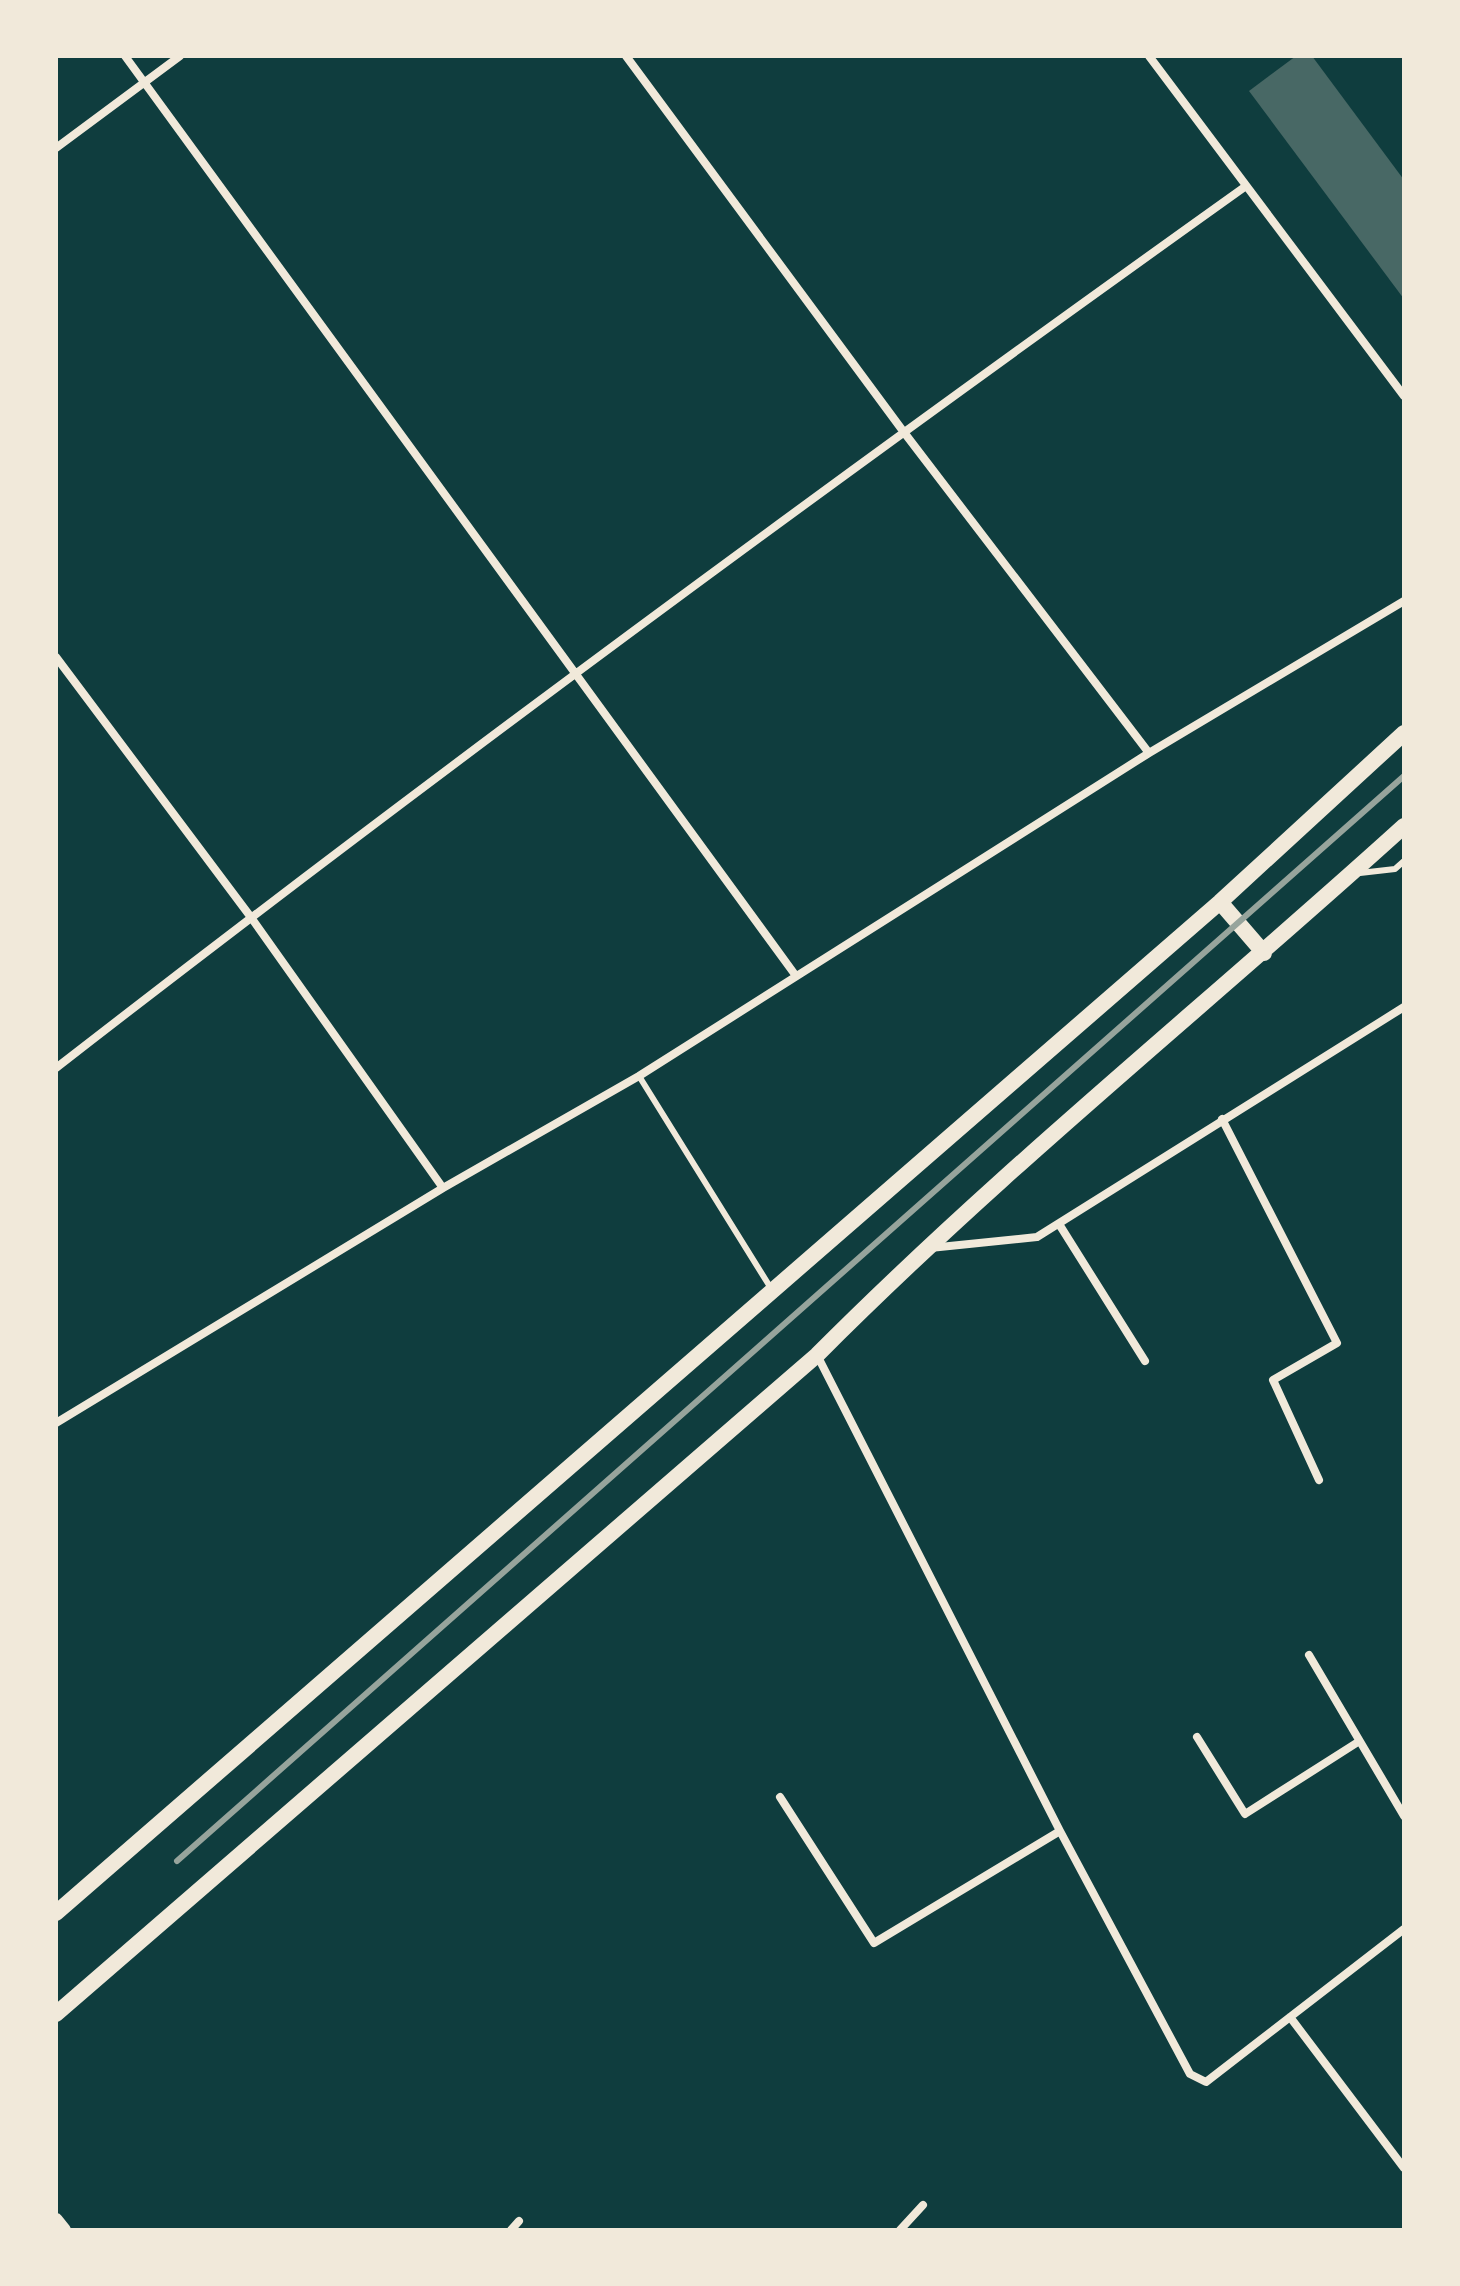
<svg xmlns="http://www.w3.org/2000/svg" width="1460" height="2286" viewBox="0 0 1460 2286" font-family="Roboto,sans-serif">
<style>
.building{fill:#486865}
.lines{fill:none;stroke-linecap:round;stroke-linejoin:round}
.service{stroke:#f1e9da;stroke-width:6}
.minor{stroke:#f1e9da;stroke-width:8}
.tertiary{stroke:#f1e9da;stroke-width:14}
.secondary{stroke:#f1e9da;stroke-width:16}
.rail{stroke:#97a49c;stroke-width:6}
</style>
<rect width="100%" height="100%" fill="#0f3d3e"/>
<!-- building -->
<path class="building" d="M1296,56H1312L1404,180V299L1249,91Z"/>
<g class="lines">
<!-- service -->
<path class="service" d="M1360,873L1395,869L1404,861
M639,1076L772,1290"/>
<!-- minor -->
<path class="minor" d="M125,56L796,976
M626,56L903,431L1149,753
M1149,56L1404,396
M56,148L180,56
M56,657L250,916L443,1188
M56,1068C446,765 844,473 1246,186
M1222,1119L1337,1343L1273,1380L1319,1480
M1059,1224L1145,1361
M930,1248L1037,1237L1404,1007
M817,1355L1060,1831L1190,2074L1206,2082L1404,1929
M56,1423L443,1188L639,1076L1149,753L1404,601
M1309,1655L1404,1816
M1197,1737L1245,1814L1358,1742
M780,1797L874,1943L1060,1831
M1290,2017L1404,2168
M511,2230L519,2221
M900,2230L923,2205"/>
<!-- tertiary -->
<path class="tertiary" d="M56,2220L64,2230"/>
<!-- secondary -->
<path class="secondary" d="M1220,902L1264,953
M56,1913L1220,902L1404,733
M56,2014L817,1355C1003,1168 1209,1003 1404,826"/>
<!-- rail -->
<path class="rail" d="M177,1861L1404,776"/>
</g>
<!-- border -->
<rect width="1460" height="2286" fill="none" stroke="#f1e9da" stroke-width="116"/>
</svg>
